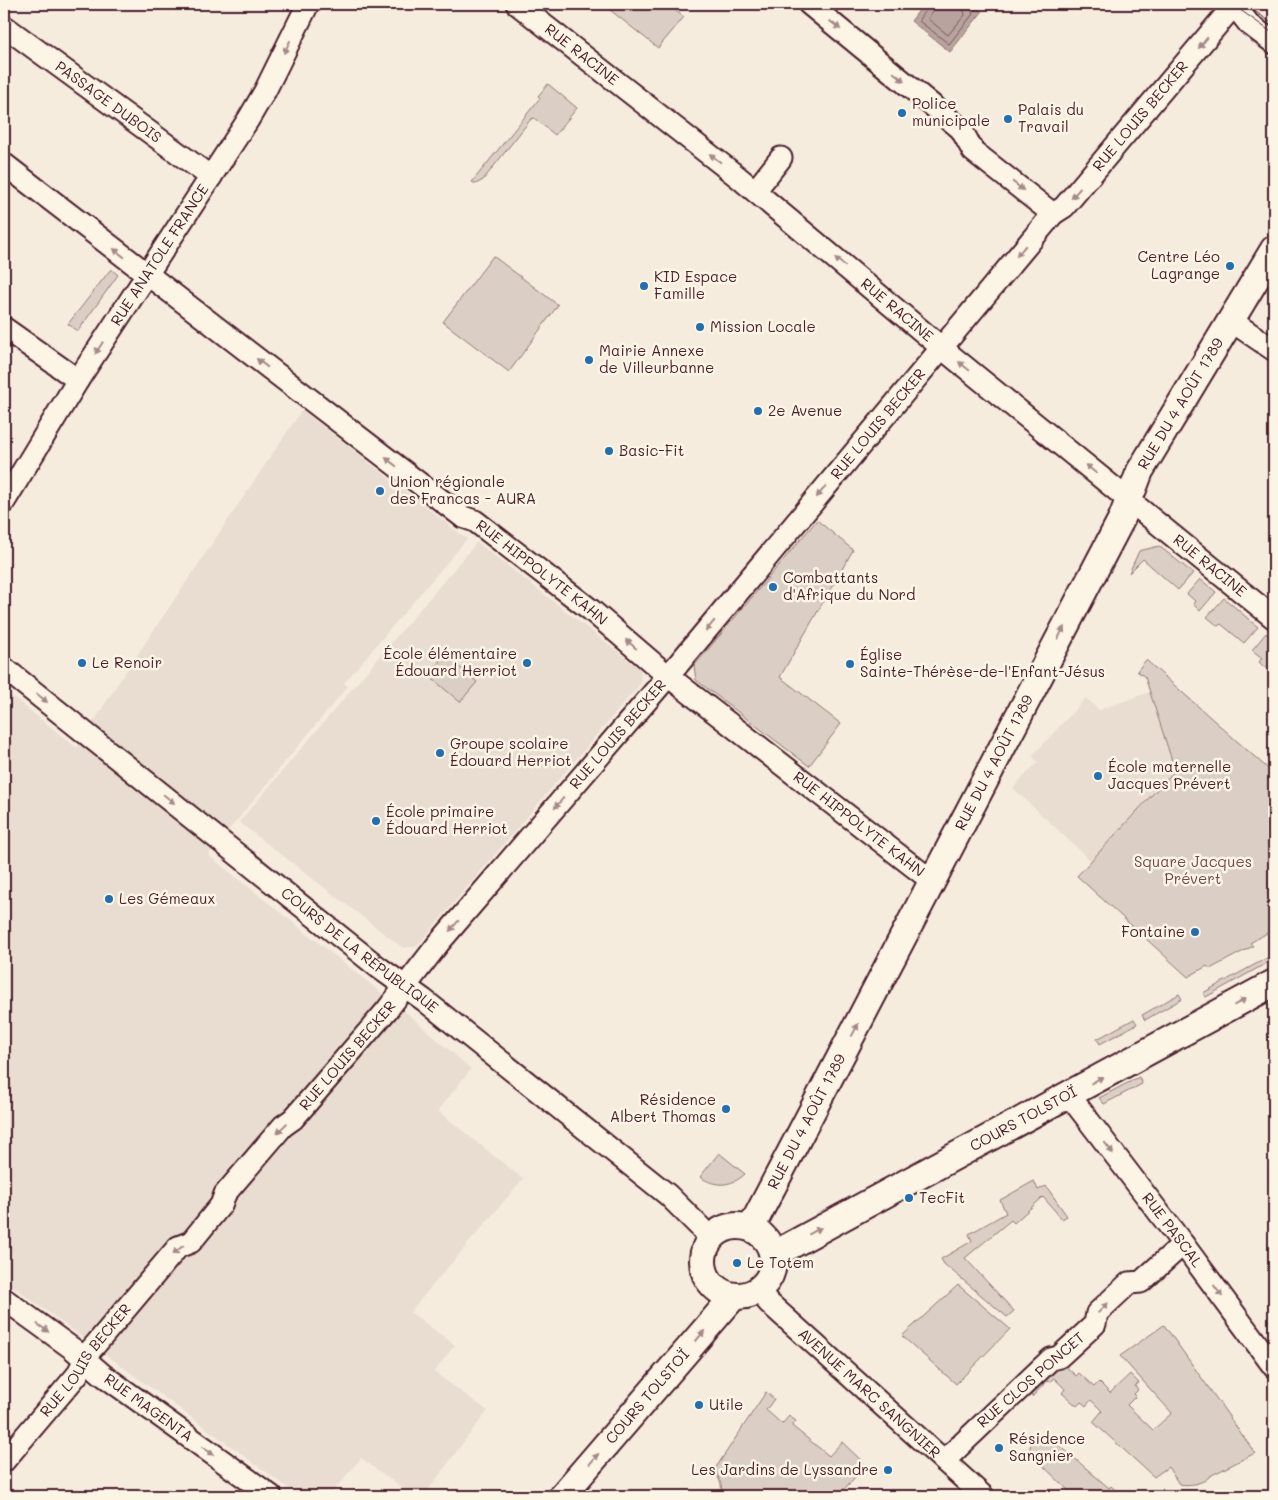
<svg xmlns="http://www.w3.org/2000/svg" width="1278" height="1500" viewBox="0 0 1278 1500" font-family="Mali,sans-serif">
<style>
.built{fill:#e8ddd0}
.green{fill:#dbcec4;stroke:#927678}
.water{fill:#b8a39e;stroke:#8c6e70}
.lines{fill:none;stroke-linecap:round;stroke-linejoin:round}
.shore{stroke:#765459;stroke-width:1}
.minor-casing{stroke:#4a1f2b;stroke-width:25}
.major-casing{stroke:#4a1f2b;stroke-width:30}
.minor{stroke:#fcf5e5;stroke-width:21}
.major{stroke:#fcf5e5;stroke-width:26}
.tram{stroke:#4a1f2b;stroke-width:1}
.oneway{fill:#a38a88}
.poi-dot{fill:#1f6fb2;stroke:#fcf5e5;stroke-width:2}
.labels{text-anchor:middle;stroke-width:5;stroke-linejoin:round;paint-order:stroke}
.street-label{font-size:15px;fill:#4a1f2b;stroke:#fcf5e5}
.poi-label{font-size:15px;fill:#4a1f2b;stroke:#fcf5e5;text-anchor:start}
.park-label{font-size:15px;fill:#6e4b51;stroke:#fcf5e5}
</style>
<rect width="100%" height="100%" fill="#f5ecde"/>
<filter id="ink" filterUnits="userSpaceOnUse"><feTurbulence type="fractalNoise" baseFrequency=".02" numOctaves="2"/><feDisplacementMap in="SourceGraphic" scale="10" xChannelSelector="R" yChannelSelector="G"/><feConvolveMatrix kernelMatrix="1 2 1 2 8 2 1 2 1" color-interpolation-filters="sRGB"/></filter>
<g filter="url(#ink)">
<!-- built -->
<path class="built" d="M302,410L467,539L344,683L348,686L208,855L407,1013L471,1069L438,1111L523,1179L410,1312L455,1345L434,1372L488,1411L468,1436L424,1496H413L361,1458L329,1496H299L4,1280V690L77,748L119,682Z
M477,542L640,669L641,683L417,946L403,948L239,822Z
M1149,692L1175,770L1091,861L1013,788L1038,762L1032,756L1086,698L1099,710Z"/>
<!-- green -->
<path class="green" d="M613,4H667L684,17L658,48L610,10Z
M548,84L577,108L555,135L534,118L531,119L483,180L476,184L472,182L540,98L538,96Z
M493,256L558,305L509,372L443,322Z
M111,269L118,275L78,331L68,324Z
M817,520L853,550L780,677L841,724L809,766L696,680L694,666Z
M1159,546L1193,573L1178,590L1143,559L1129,573L1139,551Z
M1200,579L1216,592L1200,611L1193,604L1195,601L1187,594Z
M1224,598L1258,627L1244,643L1221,624L1218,626L1207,617Z
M1266,633L1274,641V664L1268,671L1259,662L1262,658L1252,650Z
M445,655L477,682L460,702L428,675Z
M1146,660L1274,774V929L1250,943L1253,946L1210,969L1207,966L1188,977L1077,876L1175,770L1145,677L1137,671Z
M640,690L643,693L586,760L583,757Z
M1274,954V959L1206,997L1203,993Z
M1179,994L1182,999L1145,1020L1142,1015Z
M1134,1019L1137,1024L1100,1044L1097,1039Z
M1139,1077L1142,1084L1104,1104L1099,1098Z
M719,1153L745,1174C731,1187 715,1187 700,1177Z
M1034,1181L1038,1190L1046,1186L1067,1216L1062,1219L1043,1197L1014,1223L1011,1220L965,1258L1014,1311L1007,1317L944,1264L941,1259L972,1241L969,1234L1006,1213L1000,1200Z
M958,1285L1010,1329L956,1384L902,1336Z
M1164,1325L1255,1453L1210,1476C1203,1484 1189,1486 1179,1484L1168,1467L1154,1477L1093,1422L1102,1411L1091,1400L1086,1406L1081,1402L1077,1406L1062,1393L1065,1389L1054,1378L1049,1382L1047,1381L1032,1397L1031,1395L1062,1363L1076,1376L1079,1373L1094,1387L1099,1382L1110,1393L1130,1374L1139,1383L1135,1386L1138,1390L1134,1394L1136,1396L1127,1405L1153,1430L1172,1413L1120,1356Z
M766,1392L774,1399L766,1410L782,1424L789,1416L796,1421L792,1426L829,1456L842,1442L866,1465L838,1496H722L721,1484L715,1469Z
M1044,1432L1109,1488L1111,1486L1122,1496H1074L1030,1453V1446Z"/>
<!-- water -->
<path class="water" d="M924,4H971L982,12L950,52L911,21Z"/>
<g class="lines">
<!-- shore -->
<path class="shore" d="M928,4C928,11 920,14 919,21L949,44L973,14L969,4
M934,4V9L928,19L948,35L965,15L962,4"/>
<defs>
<g id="minor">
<path id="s1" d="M517,4L738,177L954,358L1274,618"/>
<path d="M809,4L961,129L973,151L1053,214"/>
<path d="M1233,4L1249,24L1274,43"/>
<path id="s2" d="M4,26L211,177"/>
<path id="s3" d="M4,164L463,517L475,521L591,610L668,676L932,881"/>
<path d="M755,191L781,158"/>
<path d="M1230,320L1274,350"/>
<path d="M4,328L78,380"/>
<path id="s4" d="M4,502L78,380L248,120L265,91L308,4"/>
<path id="s5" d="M4,668L378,967L424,1000L668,1195L711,1238"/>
<path id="s6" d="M1069,1095L1183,1244L1274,1367"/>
<path id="s7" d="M758,1290L769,1303L983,1496"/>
<path id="s8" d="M4,1299L73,1349L103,1375L271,1496"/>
<path id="s9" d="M4,1461L77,1375L88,1353L96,1344L178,1247L191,1242L221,1205L225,1194L283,1126L293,1119L387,1010L438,944L680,662L1053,214L1064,207L1234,5"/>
<path d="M944,1461L1051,1359L1059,1357L1095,1324L1097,1313L1129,1283L1141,1282L1183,1244"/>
</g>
<g id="major">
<circle cx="738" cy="1261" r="35"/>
<path id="s10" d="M751,1228L1122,518L1140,471L1274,249"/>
<path id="s11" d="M773,1255L1274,983"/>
<path id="s12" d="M562,1496L734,1296"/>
</g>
</defs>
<!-- minor casing -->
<use href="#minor" class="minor-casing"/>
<!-- major casing -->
<use href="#major" class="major-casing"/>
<!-- minor -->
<use href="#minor" class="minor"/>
<!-- major -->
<use href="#major" class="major"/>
<!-- tram -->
<path class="tram" d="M1232,4L1274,34
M1245,4L1270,22"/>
</g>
<!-- one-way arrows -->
<defs><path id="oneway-solid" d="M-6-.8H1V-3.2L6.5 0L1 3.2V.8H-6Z" transform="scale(1.25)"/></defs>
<g class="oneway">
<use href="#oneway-solid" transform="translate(835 25) rotate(38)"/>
<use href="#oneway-solid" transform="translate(1203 43) rotate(130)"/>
<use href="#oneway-solid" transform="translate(287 47) rotate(117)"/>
<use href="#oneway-solid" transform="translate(899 77) rotate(40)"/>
<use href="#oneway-solid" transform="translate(715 158) rotate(-142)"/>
<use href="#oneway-solid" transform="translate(1018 186) rotate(38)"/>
<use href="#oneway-solid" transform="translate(1076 193) rotate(131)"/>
<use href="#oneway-solid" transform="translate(1021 251) rotate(130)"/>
<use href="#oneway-solid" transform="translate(119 253) rotate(-142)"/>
<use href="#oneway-solid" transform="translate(840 262) rotate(-140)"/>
<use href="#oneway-solid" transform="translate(99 348) rotate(123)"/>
<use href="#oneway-solid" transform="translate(262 363) rotate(-142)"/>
<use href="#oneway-solid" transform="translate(964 366) rotate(-141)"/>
<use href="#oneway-solid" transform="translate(391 462) rotate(-142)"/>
<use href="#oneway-solid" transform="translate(1091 469) rotate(-141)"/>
<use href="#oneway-solid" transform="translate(821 492) rotate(130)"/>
<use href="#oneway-solid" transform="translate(710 626) rotate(130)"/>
<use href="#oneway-solid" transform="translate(1061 633) rotate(-63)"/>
<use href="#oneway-solid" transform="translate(631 644) rotate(-139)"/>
<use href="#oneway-solid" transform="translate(42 698) rotate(39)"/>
<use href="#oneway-solid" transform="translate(169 799) rotate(39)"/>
<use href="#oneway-solid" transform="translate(559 803) rotate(131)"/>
<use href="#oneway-solid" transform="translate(454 926) rotate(131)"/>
<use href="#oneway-solid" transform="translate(1240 1002) rotate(-29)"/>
<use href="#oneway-solid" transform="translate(855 1030) rotate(-62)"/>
<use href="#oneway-solid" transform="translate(1097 1080) rotate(-29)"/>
<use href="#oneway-solid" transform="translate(282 1128) rotate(136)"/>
<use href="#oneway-solid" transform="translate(1109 1148) rotate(52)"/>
<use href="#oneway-solid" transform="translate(815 1231) rotate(-28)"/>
<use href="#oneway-solid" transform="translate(178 1250) rotate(140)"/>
<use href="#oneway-solid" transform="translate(1218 1291) rotate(54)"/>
<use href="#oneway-solid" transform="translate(1103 1308) rotate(-45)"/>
<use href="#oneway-solid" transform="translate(43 1328) rotate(36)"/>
<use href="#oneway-solid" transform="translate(700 1336) rotate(-50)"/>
<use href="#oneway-solid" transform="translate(208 1451) rotate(36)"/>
<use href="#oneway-solid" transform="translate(594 1459) rotate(-49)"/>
</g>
</g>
<!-- markers -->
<g class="poi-dot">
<circle cx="902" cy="113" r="5"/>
<circle cx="1008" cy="119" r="5"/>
<circle cx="1230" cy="266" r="5"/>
<circle cx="644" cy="286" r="5"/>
<circle cx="700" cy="327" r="5"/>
<circle cx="589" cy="360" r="5"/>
<circle cx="758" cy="411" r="5"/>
<circle cx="609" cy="451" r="5"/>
<circle cx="380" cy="491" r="5"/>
<circle cx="773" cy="587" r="5"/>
<circle cx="82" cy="663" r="5"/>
<circle cx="527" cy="663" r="5"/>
<circle cx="850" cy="664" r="5"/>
<circle cx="440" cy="753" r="5"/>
<circle cx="1098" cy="776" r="5"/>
<circle cx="376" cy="821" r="5"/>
<circle cx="109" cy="899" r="5"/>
<circle cx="1195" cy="932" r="5"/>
<circle cx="726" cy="1109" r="5"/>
<circle cx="909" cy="1198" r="5"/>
<circle cx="737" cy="1263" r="5"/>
<circle cx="699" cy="1405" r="5"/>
<circle cx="999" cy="1448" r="5"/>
<circle cx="888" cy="1470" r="5"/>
</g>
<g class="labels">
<!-- street labels -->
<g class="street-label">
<text dy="5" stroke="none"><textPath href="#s1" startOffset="82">RUE RACINE</textPath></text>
<text dy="5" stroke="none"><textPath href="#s2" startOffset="129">PASSAGE DUBOIS</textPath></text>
<text dy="5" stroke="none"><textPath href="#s9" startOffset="1765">RUE LOUIS BECKER</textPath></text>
<text dy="5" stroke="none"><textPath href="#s4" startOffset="292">RUE ANATOLE FRANCE</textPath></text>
<text dy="5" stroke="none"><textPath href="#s1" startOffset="488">RUE RACINE</textPath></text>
<text dy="5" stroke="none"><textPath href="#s10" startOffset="930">RUE DU 4 AOÛT 1789</textPath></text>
<text dy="5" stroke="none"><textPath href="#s9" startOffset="1360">RUE LOUIS BECKER</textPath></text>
<text dy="5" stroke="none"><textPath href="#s1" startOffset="892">RUE RACINE</textPath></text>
<text dy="5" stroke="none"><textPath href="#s3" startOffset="676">RUE HIPPOLYTE KAHN</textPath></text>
<text dy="5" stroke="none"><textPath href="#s9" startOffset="955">RUE LOUIS BECKER</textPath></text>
<text dy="5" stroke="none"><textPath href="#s10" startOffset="525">RUE DU 4 AOÛT 1789</textPath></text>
<text dy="5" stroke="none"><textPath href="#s3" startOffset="1081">RUE HIPPOLYTE KAHN</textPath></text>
<text dy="5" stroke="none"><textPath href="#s5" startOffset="454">COURS DE LA RÉPUBLIQUE</textPath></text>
<text dy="5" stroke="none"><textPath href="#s9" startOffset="535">RUE LOUIS BECKER</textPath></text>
<text dy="5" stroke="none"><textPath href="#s11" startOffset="285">COURS TOLSTOÏ</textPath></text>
<text dy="5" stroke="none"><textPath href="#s10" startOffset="120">RUE DU 4 AOÛT 1789</textPath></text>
<text dy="5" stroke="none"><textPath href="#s6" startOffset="170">RUE PASCAL</textPath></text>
<text dy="5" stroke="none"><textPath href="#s9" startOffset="130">RUE LOUIS BECKER</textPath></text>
<text transform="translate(1031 1380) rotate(-41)" y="5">RUE CLOS PONCET</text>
<text dy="5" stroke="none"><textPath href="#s7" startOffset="152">AVENUE MARC SANGNIER</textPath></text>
<text dy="5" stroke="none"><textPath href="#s12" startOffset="131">COURS TOLSTOÏ</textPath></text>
<text dy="5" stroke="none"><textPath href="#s8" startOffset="181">RUE MAGENTA</textPath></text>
</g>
<!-- poi labels -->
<g class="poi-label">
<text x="912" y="109">Police<tspan x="912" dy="17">municipale</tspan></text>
<text x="1018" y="115">Palais du<tspan x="1018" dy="17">Travail</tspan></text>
<text x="1220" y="262" text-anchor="end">Centre Léo<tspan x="1220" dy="17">Lagrange</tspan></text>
<text x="654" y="282">KID Espace<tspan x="654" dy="17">Famille</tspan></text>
<text x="710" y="332">Mission Locale</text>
<text x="599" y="356">Mairie Annexe<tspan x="599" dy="17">de Villeurbanne</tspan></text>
<text x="768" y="416">2e Avenue</text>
<text x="619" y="456">Basic-Fit</text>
<text x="390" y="487">Union régionale<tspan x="390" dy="17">des Francas - AURA</tspan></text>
<text x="783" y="583">Combattants<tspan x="783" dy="17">d'Afrique du Nord</tspan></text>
<text x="517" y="659" text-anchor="end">École élémentaire<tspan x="517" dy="17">Édouard Herriot</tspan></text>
<text x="860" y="660">Église<tspan x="860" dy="17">Sainte-Thérèse-de-l'Enfant-Jésus</tspan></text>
<text x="92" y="668">Le Renoir</text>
<text x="450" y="749">Groupe scolaire<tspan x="450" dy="17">Édouard Herriot</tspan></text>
<text x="1108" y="772">École maternelle<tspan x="1108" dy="17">Jacques Prévert</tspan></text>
<text x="386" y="817">École primaire<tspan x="386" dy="17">Édouard Herriot</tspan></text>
<text x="119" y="904">Les Gémeaux</text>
<text x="1185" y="937" text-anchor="end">Fontaine</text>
<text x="716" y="1105" text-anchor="end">Résidence<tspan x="716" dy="17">Albert Thomas</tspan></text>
<text x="919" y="1203">TecFit</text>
<text x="747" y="1268">Le Totem</text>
<text x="709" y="1410">Utile</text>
<text x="1009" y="1444">Résidence<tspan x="1009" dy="17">Sangnier</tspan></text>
<text x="878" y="1475" text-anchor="end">Les Jardins de Lyssandre</text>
</g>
<!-- park labels -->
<g class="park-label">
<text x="1193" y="867">Square Jacques<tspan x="1193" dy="17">Prévert</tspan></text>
</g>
</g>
<!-- margin -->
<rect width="1278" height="1500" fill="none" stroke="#fcf5e5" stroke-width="20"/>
<rect x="10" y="10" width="1258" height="1480" fill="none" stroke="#4a1f2b" stroke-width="2" filter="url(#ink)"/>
</svg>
